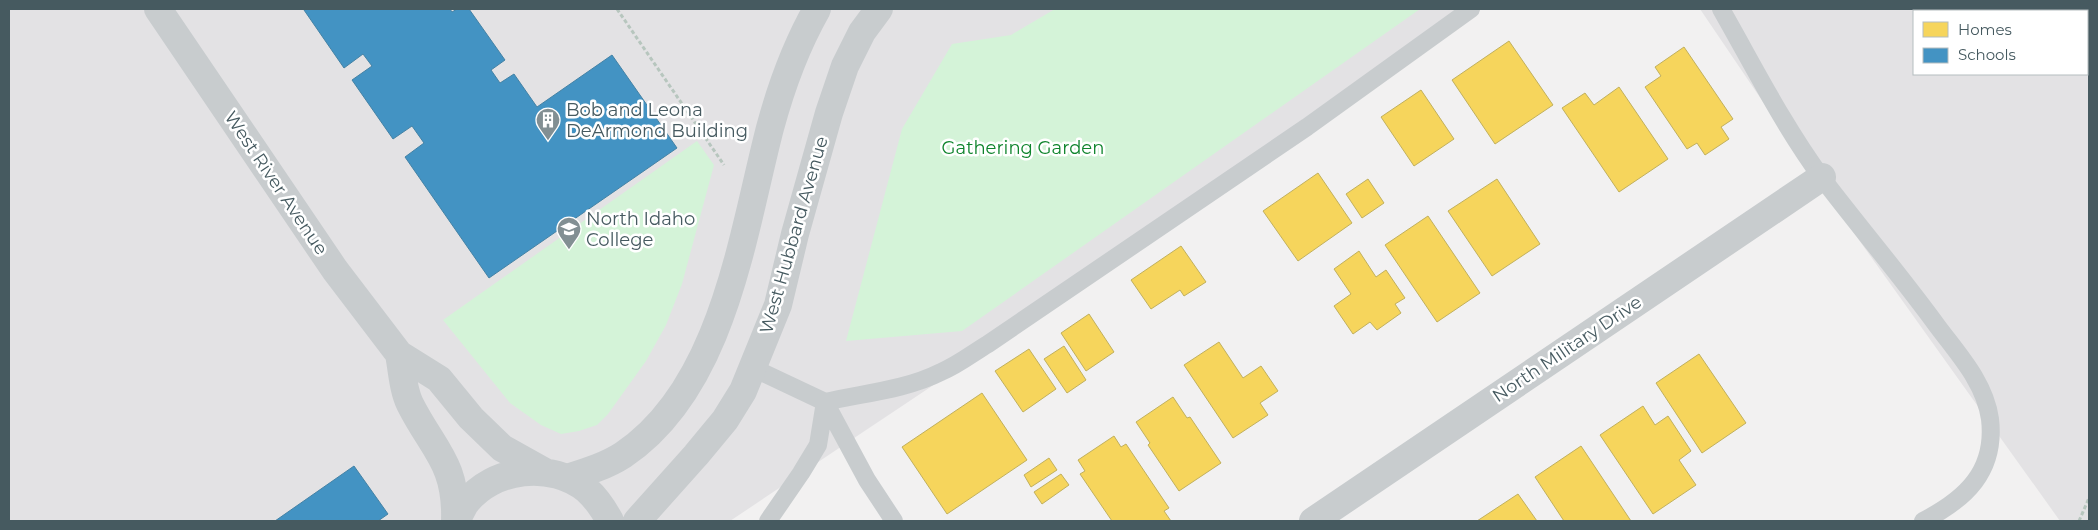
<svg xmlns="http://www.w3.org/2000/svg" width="2098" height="530" viewBox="0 0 2098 530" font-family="Montserrat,sans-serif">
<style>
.education{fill:#e3e2e4;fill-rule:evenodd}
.green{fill:#d4f3d8}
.homes{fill:#f6d55c;stroke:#c1b05d}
.schools{fill:#4393c3;stroke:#4482a5}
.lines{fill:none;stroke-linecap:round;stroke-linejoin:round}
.path{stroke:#b7c6be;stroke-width:3;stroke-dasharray:4 2.5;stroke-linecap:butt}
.service{stroke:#c8ccce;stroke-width:18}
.minor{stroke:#c8ccce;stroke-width:28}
.tertiary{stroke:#c8ccce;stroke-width:28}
.labels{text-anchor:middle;stroke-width:5;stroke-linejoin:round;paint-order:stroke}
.poi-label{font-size:18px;fill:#465a60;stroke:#fff;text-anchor:start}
.park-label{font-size:18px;fill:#0e842c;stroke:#fff}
.street-label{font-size:18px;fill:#465a60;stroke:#fff}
</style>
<rect width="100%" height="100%" fill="#f2f1f1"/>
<!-- education -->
<path class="education" d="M9,9H1479L962,366L730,521H9Z
M1700,9H2089V521H2060L1816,180ZM1914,11H2087V74H1914Z"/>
<!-- green -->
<path class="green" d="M1055,9H1420L962,331L846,341L902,129L952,44L1011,35Z
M697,141L714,165L682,284L666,325L646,361L608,414L597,425L579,431L561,434L541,425L510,403L443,320Z"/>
<!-- homes -->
<path class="homes" d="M1509,41L1553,105L1495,144L1452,80Z
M1684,47L1733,119L1721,127L1729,139L1705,155L1697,143L1687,149L1645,87L1661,76L1655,67Z
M1619,87L1668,159L1619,192L1562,108L1585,93L1594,105Z
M1421,90L1454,139L1414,166L1381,117Z
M1318,173L1352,223L1298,261L1263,211Z
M1368,179L1384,203L1362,218L1346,194Z
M1497,179L1540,244L1492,276L1448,211Z
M1428,216L1480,293L1437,322L1385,245Z
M1181,246L1206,282L1184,296L1180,290L1151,309L1131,280Z
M1359,251L1376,277L1386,270L1405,298L1395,304L1401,313L1377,330L1370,322L1353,334L1334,306L1351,294L1334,269Z
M1089,314L1114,352L1086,371L1061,333Z
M1219,342L1243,378L1261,366L1278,391L1260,403L1268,415L1233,438L1184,365Z
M1064,346L1086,380L1067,393L1044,359Z
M1029,349L1056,389L1023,412L995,371Z
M1699,354L1746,423L1702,453L1656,383Z
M982,393L1027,460L947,514L902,447Z
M1173,397L1187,418L1190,417L1221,463L1179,491L1148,445L1150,443L1136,422Z
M1643,406L1655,425L1668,416L1691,451L1679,460L1696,485L1653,514L1600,435Z
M1114,436L1121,447L1126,444L1169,508L1164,511L1171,521H1112L1080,474L1085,471L1078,460Z
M1581,446L1631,521H1564L1535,477Z
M1049,458L1057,470L1031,487L1024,475Z
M1061,474L1069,485L1042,504L1034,492Z
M1518,494L1537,521H1477Z"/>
<!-- schools -->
<path class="schools" d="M305,9H450L452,12L457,9H469L505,60L491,70L500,83L514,74L537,107L612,55L677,148L489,278L405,157L424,143L412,126L393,139L352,80L372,66L363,54L344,68L304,10Z
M354,466L388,514L378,521H275Z"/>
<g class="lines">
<!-- path -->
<path class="path" d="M617,9L724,165
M2079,521L2089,498"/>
<!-- service -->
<path class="service" d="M1721,9C1753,65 1783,125 1822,178C1860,228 1901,276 1938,327C1959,355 1985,383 1990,419C1996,471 1966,499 1923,521
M753,368L825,402L867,480L894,521
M825,402C864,393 905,390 941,372C958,365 973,353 988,344L1307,127L1471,9
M768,521L801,473L818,445L825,402"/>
<!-- minor -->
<path class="minor" d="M1313,521L1822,177"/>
<!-- tertiary -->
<path class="tertiary" d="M158,9L335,270L399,354L439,379L471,418L502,448L545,472
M399,354C402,370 403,390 410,404C433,450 457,463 455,521
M567,478C586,472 606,466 623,455C723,388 742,236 770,128C781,87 796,46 817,9
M456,521C459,516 462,509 465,504C493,467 552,461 587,490C597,499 604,510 610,521
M637,521L696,455L725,420L743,391L778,305L795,234L829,113L845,66L862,32L879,9"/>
</g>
<!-- icons -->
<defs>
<symbol id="building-pin" viewBox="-11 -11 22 30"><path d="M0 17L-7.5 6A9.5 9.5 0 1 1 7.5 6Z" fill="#828f93" stroke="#fff"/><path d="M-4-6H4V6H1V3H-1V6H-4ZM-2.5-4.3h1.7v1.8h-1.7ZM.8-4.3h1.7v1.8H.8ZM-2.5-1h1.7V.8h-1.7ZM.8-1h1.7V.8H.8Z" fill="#fff"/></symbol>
<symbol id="university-pin" viewBox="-11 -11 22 30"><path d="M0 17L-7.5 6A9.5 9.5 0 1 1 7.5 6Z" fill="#828f93" stroke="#fff"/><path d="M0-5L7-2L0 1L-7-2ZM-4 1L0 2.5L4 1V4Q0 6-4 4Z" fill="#fff"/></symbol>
</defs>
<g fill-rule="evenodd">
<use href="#building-pin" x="534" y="106" width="28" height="38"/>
<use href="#university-pin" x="555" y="215" width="28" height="38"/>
</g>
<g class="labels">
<!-- poi labels -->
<g class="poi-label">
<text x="566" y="116">Bob and Leona<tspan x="566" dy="21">DeArmond Building</tspan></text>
<text x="586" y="225">North Idaho<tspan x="586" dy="21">College</tspan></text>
</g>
<!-- park labels -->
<g class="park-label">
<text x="1023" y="154">Gathering Garden</text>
</g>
<!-- street labels -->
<g class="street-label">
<text transform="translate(276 183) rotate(56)" y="6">West River Avenue</text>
<text transform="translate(794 235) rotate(-74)" y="6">West Hubbard Avenue</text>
<text transform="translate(1567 349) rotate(-34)" y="6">North Military Drive</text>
</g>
</g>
<!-- border -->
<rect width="2098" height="530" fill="none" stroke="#465a60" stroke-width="20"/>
<!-- legend -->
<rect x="1913" y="10" width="175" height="65" fill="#ffffff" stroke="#b5bdbf"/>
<rect x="1923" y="22" width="25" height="15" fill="#f6d55c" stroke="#b5bdbf"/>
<text x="1958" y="35" font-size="15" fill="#465a60">Homes</text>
<rect x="1923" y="48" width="25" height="15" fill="#4393c3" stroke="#b5bdbf"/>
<text x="1958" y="60" font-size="15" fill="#465a60">Schools</text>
</svg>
